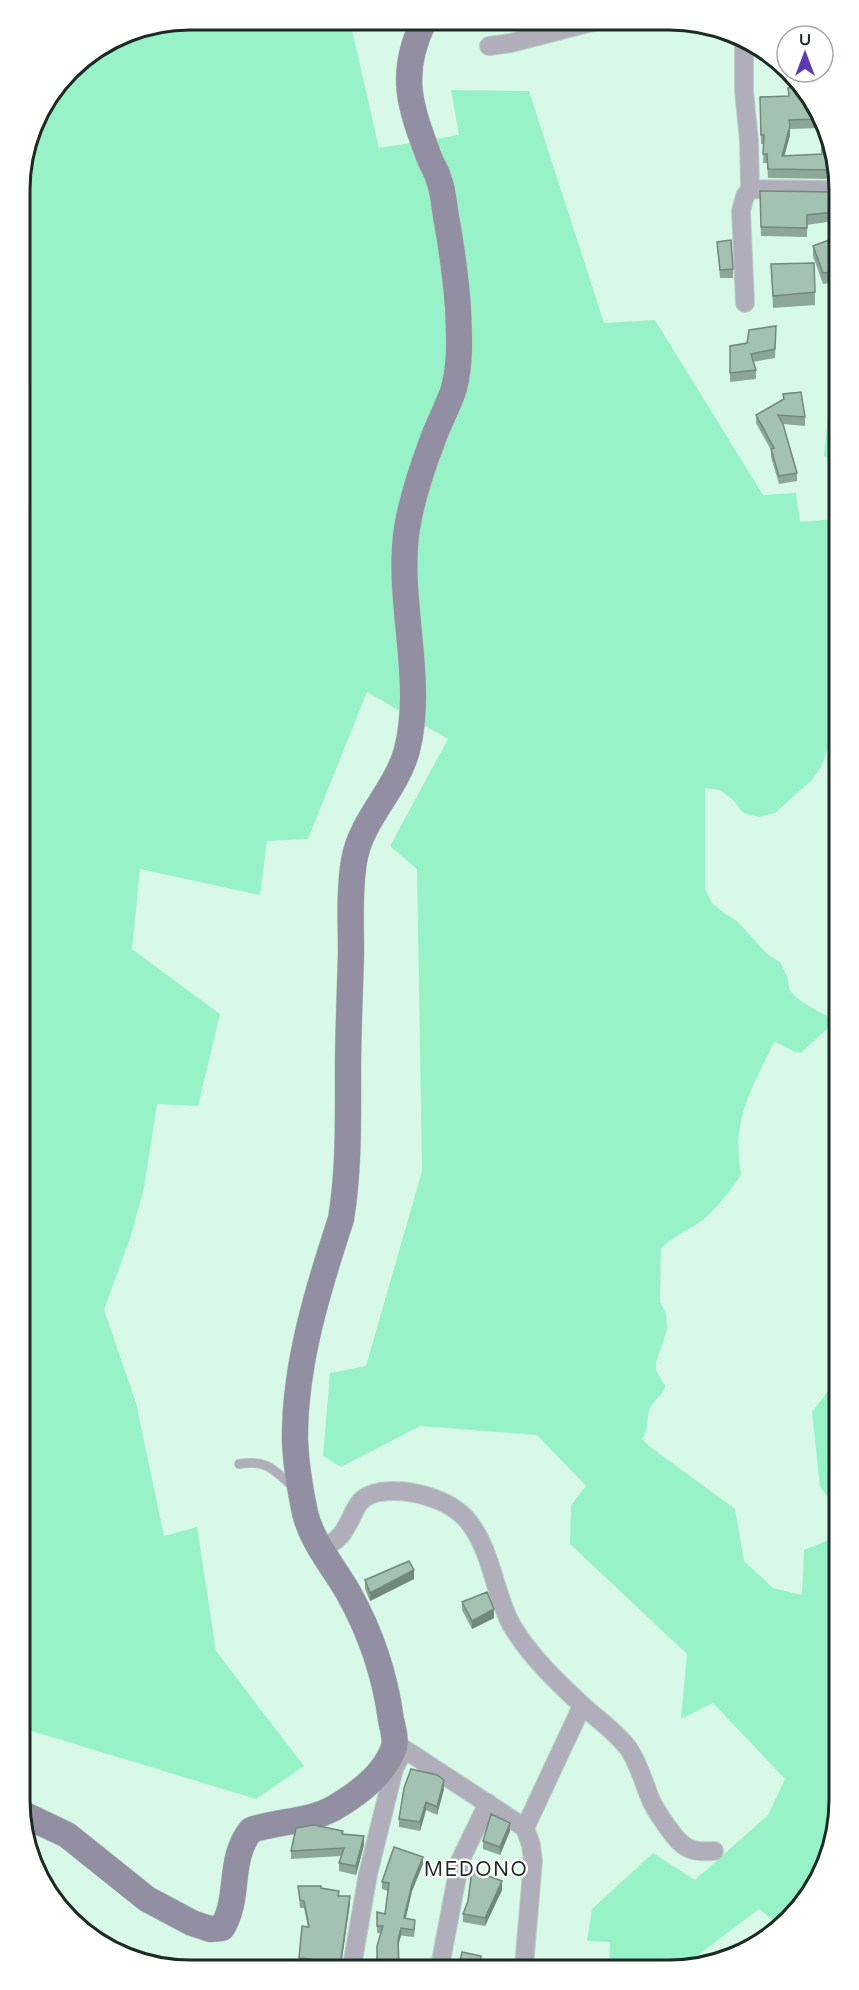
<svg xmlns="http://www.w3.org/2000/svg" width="859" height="1990" viewBox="0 0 859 1990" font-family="'Varela Round',sans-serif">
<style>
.green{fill:#98f2c7}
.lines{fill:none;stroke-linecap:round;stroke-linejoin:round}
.lane-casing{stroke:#b7d4c5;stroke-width:10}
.street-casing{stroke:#b7d4c5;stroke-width:20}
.secondary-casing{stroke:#b7d4c5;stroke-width:27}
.lane{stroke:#b0aebb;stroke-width:9}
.street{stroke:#b0aebb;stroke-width:18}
.secondary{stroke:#918fa1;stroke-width:26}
.wall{fill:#8ca799;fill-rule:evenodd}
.shaded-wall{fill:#72887d}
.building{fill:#a3c2b2;stroke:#72887d;stroke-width:1.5}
.labels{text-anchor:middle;stroke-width:4.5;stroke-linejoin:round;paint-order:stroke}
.quarter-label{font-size:20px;letter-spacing:1.5px;fill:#1e2a24;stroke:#fff}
.rim{fill:none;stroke:#1e2a24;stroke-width:3}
</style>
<rect width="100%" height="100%" fill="#d9f9e8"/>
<!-- green -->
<path class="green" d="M190,20L350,21L379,148L459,135L451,90L529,91L604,323L655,320L763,495L796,493L800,522L835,519V717L833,735L821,767L812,780L775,813L759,817L743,813L733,800L720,790L705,788V889L712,903L724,913L737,921L768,955L780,962L787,976L790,991L801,1001L828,1017L829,1027L801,1053C790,1052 784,1044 774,1042C751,1091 731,1119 741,1175C731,1190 714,1212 700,1222C685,1232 674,1235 661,1249L660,1302L666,1313L667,1330L656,1362V1370L665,1386C663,1395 656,1398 651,1406C645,1416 650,1429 642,1439L649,1446L735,1509L744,1561L773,1588L802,1595L804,1550L831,1539L838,1566L839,1812L827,1865L797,1912L778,1924L759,1909L685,1965H609L610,1942L587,1941L592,1909L653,1853L695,1880L768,1815L785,1779L713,1703L681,1719L687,1654L570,1544L571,1505L586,1486L537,1435L420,1426L341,1467L323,1456L330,1373L366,1366L422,1171L417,869L390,846L448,739L367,692L308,839L267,841L260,895L140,869L132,949L220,1014L198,1106L157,1104L144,1188L131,1235L104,1310L136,1403L164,1536L197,1527L216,1651L304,1766L256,1799L25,1729L20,178L37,114L77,62L125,32Z
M834,359L835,459L824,456Z
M837,1302L838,1353L828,1319Z
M838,1378V1510L820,1487L812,1412Z"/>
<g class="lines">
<defs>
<path id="lane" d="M239,1464C269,1459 274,1471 296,1489"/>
<path id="street" d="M744,44V91L749,141L750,189L745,196L741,211L745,303
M489,46L511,43L592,22
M750,189L834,190
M321,1549C331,1544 340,1539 345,1529C357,1511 354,1497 380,1492C409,1488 449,1498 468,1521C492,1550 494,1594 512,1626C530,1656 556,1681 581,1704C597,1719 615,1731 628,1748C639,1763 643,1781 650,1798C654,1809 662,1819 669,1829C682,1848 691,1853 714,1851
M395,1743L525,1828L531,1845L533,1861L524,1966
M525,1828L582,1706
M352,1966L368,1874L394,1769L402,1753
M440,1966L460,1861L488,1803"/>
<path id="secondary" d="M25,1815L67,1835L147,1899L192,1923L210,1929L222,1928C241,1897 227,1860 251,1830C278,1821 309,1822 334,1808C358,1794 385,1774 394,1747C396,1739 393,1729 391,1720C385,1674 371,1633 348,1592C333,1566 312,1542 305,1513C300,1489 296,1465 295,1441C294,1366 318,1289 341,1219C349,1170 348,1120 348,1071C348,1032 350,993 351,953C351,923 349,891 354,861C361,819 396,791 407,750C425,679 396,600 407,528C412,498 422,468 433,439C439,422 449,405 454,388C461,362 459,334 458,308C456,279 452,251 447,222C444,208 444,193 439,180C437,172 432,165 429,157C410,106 398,74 424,21"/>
</defs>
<!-- lane casing -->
<use href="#lane" class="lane-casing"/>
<!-- street casing -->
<use href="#street" class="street-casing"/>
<!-- secondary casing -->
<use href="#secondary" class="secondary-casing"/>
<!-- lane -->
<use href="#lane" class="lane"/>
<!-- street -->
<use href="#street" class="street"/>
<!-- secondary -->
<use href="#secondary" class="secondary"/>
</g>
<!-- wall -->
<path class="wall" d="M798,87L834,145V179L768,178L767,163H763L764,144H761L760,106L788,96V88ZM821,128L822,154L784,156L790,135V129Z
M834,192V221L807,225V237L761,236L760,200Z
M834,238V282L823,284L813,256V246Z
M717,242L733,269V278H720Z
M771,264L815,292V305L773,308Z
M776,326L775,358L753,362L756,370V379L730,382V373L747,343Z
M783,394L805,417V426L783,424L797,473V481L779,484L771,457V450L756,423V415L783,400Z
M414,1579L370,1601L365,1589V1580Z
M462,1602L494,1618L472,1629L462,1610Z
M444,1789L437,1815L426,1810L420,1831L399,1827V1819Z
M510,1831L500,1855L483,1849V1841Z
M343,1834L364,1845L356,1875L339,1871V1863L341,1856L291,1859V1851Z
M423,1864L412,1891L406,1918L415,1928L414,1937L377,1933V1912L385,1914L388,1891L382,1889V1882Z
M298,1886L321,1888L339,1896L350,1904L309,1966L299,1965V1958L308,1927L304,1908H300Z
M502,1890L485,1926L463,1922V1914Z"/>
<!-- shaded-wall -->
<path class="shaded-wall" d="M790,126V135L782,165V156Z
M414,1570V1579L370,1601V1593Z
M494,1609V1618L472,1629V1621Z
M444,1780V1789L437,1815V1807Z
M426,1802V1810L420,1831V1822Z
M510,1823V1831L500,1855V1847Z
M364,1836V1845L356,1875V1866Z
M423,1857V1864L412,1891L404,1925V1918L412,1884Z
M502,1881V1890L485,1926V1918Z
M350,1896V1904L341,1966H340Z
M401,1928V1936L398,1947V1940Z"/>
<!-- building -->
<path class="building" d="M798,87L817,119L789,120L790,126L782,156L822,154V126L834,145V170L768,169L767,154H763L764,135H761L760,97L789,96L788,88Z
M760,191L834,192V212L807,215V228L761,227Z
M834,238V272L823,273L813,246Z
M731,240L733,269L720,270L717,242Z
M814,263L815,292L773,296L771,264Z
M776,326L775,349L751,354L756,370L730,373V346L747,343L749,330Z
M801,392L805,417L778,415L783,424L797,473L779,476L771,449L774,448L756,415L784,399L783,394Z
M409,1561L414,1570L370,1593L365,1580Z
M487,1592L494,1609L472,1621L462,1602Z
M411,1769L437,1775L444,1780L437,1807L426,1802L420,1822L399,1819L404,1788Z
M491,1814L510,1823L500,1847L483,1841Z
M314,1825L343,1831L342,1834L364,1836L356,1866L339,1863L344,1848L291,1851L296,1828Z
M394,1847L423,1857L412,1884L404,1918L415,1920L414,1930L401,1928L398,1940L399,1966H377V1946L383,1926H377V1912L385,1914L389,1883L382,1882Z
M472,1870L502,1881L485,1918L463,1914L468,1901Z
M298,1886H321V1888L339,1891L338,1896H350L340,1966L309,1967L311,1959L299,1958L302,1926L309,1927L304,1901L300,1900Z
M462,1952L481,1956L480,1966H459Z"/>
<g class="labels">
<!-- quarter labels -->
<g class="quarter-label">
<text x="476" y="1876">MEDONO</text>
</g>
</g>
<!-- crop -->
<path d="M0 0H859V1990H0ZM190 30H669A160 160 0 0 1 829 190V1800A160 160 0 0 1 669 1960H190A160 160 0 0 1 30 1800V190A160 160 0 0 1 190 30Z" fill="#fff" fill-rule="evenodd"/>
<path class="rim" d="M190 30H669A160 160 0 0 1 829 190V1800A160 160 0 0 1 669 1960H190A160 160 0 0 1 30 1800V190A160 160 0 0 1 190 30Z"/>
<!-- north arrow -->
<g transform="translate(805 54)"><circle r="28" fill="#ffffff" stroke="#a5aaa7" stroke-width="1.5"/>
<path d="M0-4.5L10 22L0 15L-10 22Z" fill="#5e3ab2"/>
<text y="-9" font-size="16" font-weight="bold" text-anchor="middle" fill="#1e2a24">U</text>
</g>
</svg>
